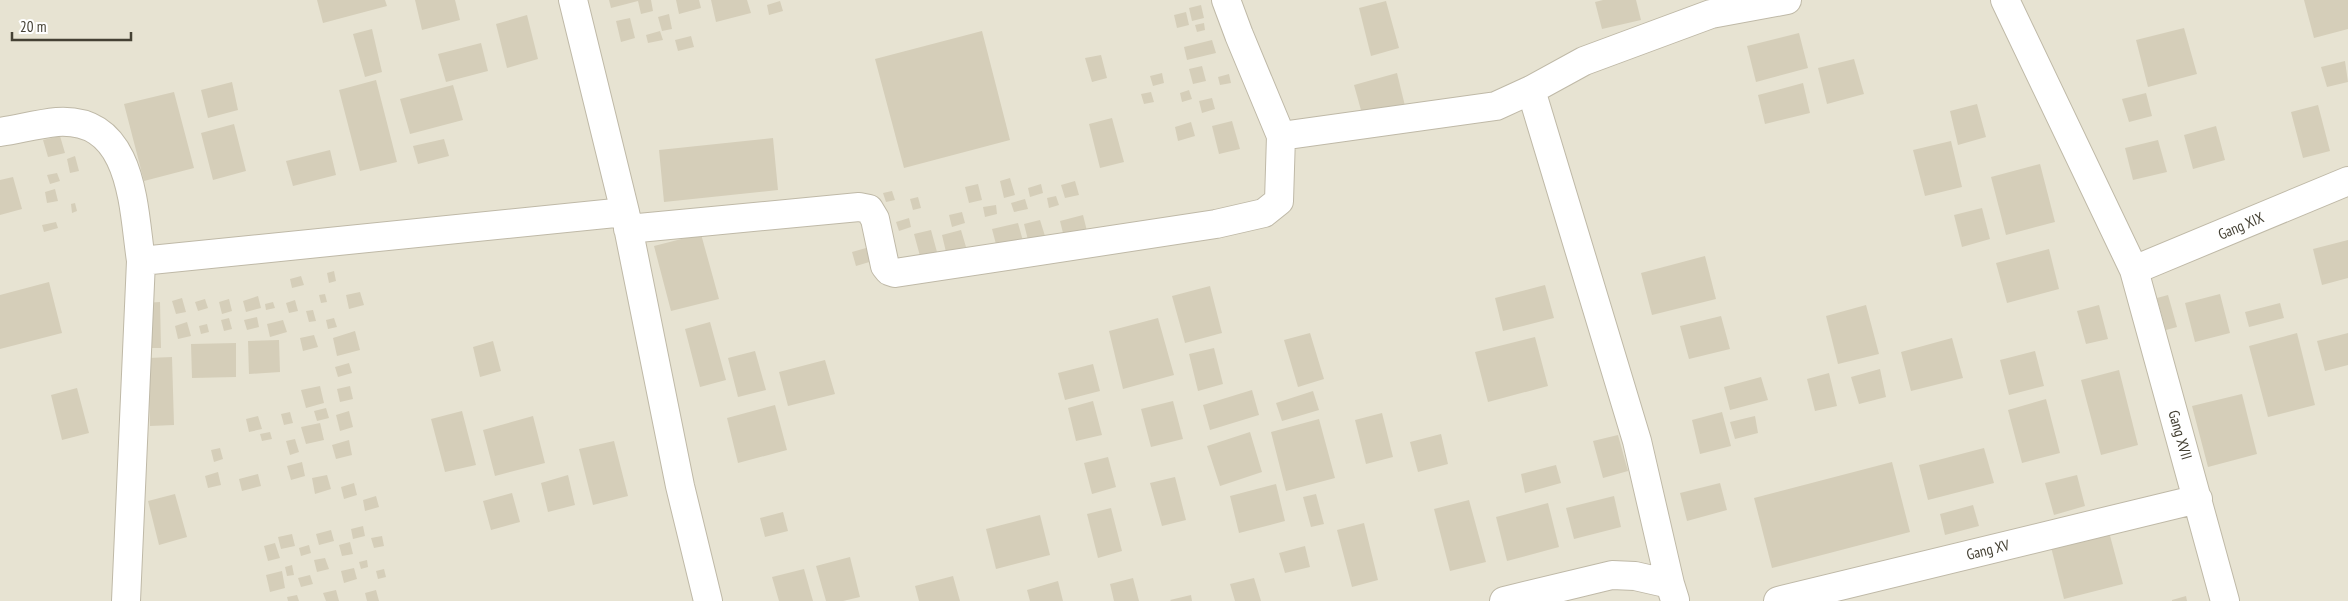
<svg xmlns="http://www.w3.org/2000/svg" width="2348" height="601" viewBox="0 0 2348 601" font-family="'PT Sans Narrow',sans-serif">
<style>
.residential{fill:#e7e3d2}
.building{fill:#d5ceb9}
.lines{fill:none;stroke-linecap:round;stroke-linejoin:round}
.minor-casing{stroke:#bfb9a7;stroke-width:30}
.minor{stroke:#fff;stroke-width:28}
.labels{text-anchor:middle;stroke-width:4;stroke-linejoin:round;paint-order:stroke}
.street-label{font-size:15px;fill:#454134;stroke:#fff}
</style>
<rect width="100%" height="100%" fill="#f3f0e4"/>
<!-- residential -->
<path class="residential" d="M0,0H2348V601H0Z"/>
<!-- building -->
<path class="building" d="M317,0H385L387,6L323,23Z
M415,0H455L460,20L422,30Z
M609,0H651L653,11L641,14L638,1L611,8Z
M676,0H699L701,8L679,14Z
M711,0H747L751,13L716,22Z
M1603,0H1636L1641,20L1602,29L1595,2Z
M2304,0H2348V29L2314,38Z
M780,1L783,11L769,15L767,5Z
M1386,1L1399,48L1371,56L1359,8Z
M1201,5L1204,18L1192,21L1189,8Z
M1186,12L1189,25L1177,28L1174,15Z
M669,14L672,29L662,31L658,17Z
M527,15L538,59L507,68L496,24Z
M630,18L635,38L621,42L616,21Z
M1204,23L1205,30L1197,32L1195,25Z
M2184,28L2197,74L2148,87L2136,40Z
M372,29L382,72L365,77L353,34Z
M660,31L663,40L648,43L646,35Z
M982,31L1010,140L904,168L875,59Z
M1799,33L1808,68L1756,82L1747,46Z
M691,36L694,47L678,51L675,40Z
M1212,40L1216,53L1187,60L1184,47Z
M481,43L488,71L446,82L438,54Z
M1101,55L1107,78L1092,82L1085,58Z
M1854,59L1864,94L1827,104L1818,68Z
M2345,61L2348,82L2327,87L2321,67Z
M1202,66L1206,81L1193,84L1189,69Z
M1162,73L1164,83L1153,86L1150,76Z
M1397,73L1406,110L1364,121L1354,85Z
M1229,74L1231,83L1220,85L1218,77Z
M376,80L397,162L360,171L339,90Z
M232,82L238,110L208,118L201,90Z
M1803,83L1810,113L1765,124L1758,95Z
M453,85L463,120L410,134L400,99Z
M1189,90L1192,99L1182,102L1180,93Z
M174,92L194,168L144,181L124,104Z
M1151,92L1154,102L1144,104L1141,94Z
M2146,93L2152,116L2129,122L2122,99Z
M1212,98L1215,109L1202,113L1199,101Z
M1977,104L1986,137L1958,145L1950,111Z
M2318,105L2330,151L2303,158L2291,112Z
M1112,118L1124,162L1100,168L1089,124Z
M1232,121L1240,149L1219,154L1212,126Z
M1191,122L1195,136L1178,141L1175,127Z
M234,124L246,171L213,180L201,133Z
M2216,126L2225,160L2193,169L2184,135Z
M60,136L65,153L48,157L43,140Z
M773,138L778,190L664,202L659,150Z
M444,139L449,156L418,164L413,146Z
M2158,140L2167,172L2133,180L2125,148Z
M1951,141L1962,187L1925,196L1913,150Z
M330,150L336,175L293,186L286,161Z
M75,156L79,171L70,173L67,159Z
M2040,164L2055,222L2006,235L1991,177Z
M57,173L60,181L50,184L47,175Z
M13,177L22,209L0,215V180Z
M1010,178L1015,195L1004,198L1000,181Z
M1075,181L1079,195L1065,198L1061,185Z
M978,184L982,200L969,203L965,187Z
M1041,184L1043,193L1030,197L1028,188Z
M55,189L58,201L47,203L45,192Z
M892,191L895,200L886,202L883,193Z
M1056,196L1059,205L1049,208L1047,198Z
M918,197L921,208L913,210L910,199Z
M1025,199L1028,209L1014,212L1011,203Z
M75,203L77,211L72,213L71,204Z
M996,205L997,214L985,217L983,207Z
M1982,208L1990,239L1962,247L1954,215Z
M962,212L965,223L952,227L949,215Z
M1083,215L1087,231L1064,237L1060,221Z
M909,218L911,227L899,231L896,222Z
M1040,220L1045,236L1028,240L1024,224Z
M56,222L58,228L44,232L42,225Z
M1018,223L1023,241L997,248L992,229Z
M931,230L937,252L920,256L914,234Z
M961,230L966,247L946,252L942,235Z
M701,234L719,299L671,311L654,246Z
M2348,240V278L2322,285L2313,249Z
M873,246L876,260L856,266L852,252Z
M2049,249L2059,289L2007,303L1996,263Z
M1705,256L1716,299L1652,315L1641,273Z
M334,271L336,281L329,283L327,273Z
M301,276L304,285L292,288L290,279Z
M49,282L62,333L0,349V295Z
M1545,285L1554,318L1503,331L1495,298Z
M1210,286L1222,333L1185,343L1172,296Z
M360,292L364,305L349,309L346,295Z
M325,294L327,302L321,303L319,295Z
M2220,294L2230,333L2195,342L2185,303Z
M2168,295L2177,327L2166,330L2157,298Z
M258,296L261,308L246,312L243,301Z
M182,298L186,312L176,314L172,301Z
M205,299L208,308L198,311L195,302Z
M229,299L232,311L222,314L219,302Z
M295,300L298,311L289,313L286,303Z
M160,302L161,348H145L144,303Z
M273,302L275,308L266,310L265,304Z
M2280,303L2284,318L2249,327L2245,312Z
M1866,305L1879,354L1838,364L1826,316Z
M2099,305L2108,339L2086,344L2077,311Z
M313,310L316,321L309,322L306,311Z
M1721,316L1730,349L1689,359L1680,326Z
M257,317L259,327L247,330L244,320Z
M229,318L232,329L224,331L221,320Z
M334,318L337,327L328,329L326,320Z
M1158,318L1174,375L1123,389L1109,331Z
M283,320L287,332L270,337L267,324Z
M187,322L191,336L178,339L175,326Z
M710,322L726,380L700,387L685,329Z
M207,324L209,332L201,334L199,326Z
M355,331L360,350L337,356L333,338Z
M1310,333L1324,379L1298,387L1284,340Z
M2297,333L2315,405L2268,417L2249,346Z
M2348,333V365L2325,371L2317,341Z
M314,335L318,347L303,351L300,338Z
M1535,337L1548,386L1488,402L1475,352Z
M1952,338L1963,378L1911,391L1901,352Z
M279,340L280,372L249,374L248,341Z
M493,341L501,371L480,377L473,347Z
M236,343V377L192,378L191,344Z
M1214,348L1223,384L1198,391L1189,354Z
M755,351L766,390L738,397L728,358Z
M2035,351L2044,386L2009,395L2000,360Z
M172,357L174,425L150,426L148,358Z
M825,360L835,394L788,406L779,372Z
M349,363L352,373L338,377L335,367Z
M1093,364L1100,391L1065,400L1058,373Z
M1880,369L1886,397L1859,404L1851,377Z
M2119,370L2138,445L2101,455L2081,380Z
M1829,373L1837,406L1815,411L1807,379Z
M1761,377L1768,400L1730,410L1724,387Z
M320,386L324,403L306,408L301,390Z
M350,386L353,399L340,402L337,389Z
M77,388L89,433L62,440L51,395Z
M1252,390L1259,415L1210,430L1203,405Z
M1313,391L1319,410L1282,421L1276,403Z
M2242,394L2257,454L2208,467L2192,406Z
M2046,399L2060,453L2022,463L2008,410Z
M1093,401L1102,435L1076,441L1068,408Z
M1173,401L1183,439L1151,447L1141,409Z
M775,405L787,450L738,463L727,418Z
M326,408L329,418L317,421L314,411Z
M349,411L353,427L340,431L336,415Z
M462,411L476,465L445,472L431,419Z
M290,412L293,423L284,425L281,414Z
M1722,412L1731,446L1700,454L1692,420Z
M1382,413L1393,457L1366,464L1355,420Z
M258,416L262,429L249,432L246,419Z
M533,416L545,463L495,476L483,430Z
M1755,416L1758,433L1735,439L1730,422Z
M1319,419L1335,478L1286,491L1271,432Z
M320,423L324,440L306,444L301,427Z
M270,432L272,439L262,441L260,434Z
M1250,432L1262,472L1220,486L1207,446Z
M1441,434L1448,464L1418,472L1410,442Z
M1618,435L1628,471L1603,478L1593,441Z
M295,439L299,452L290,455L286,441Z
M349,440L352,455L336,459L332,445Z
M614,441L628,496L593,505L579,449Z
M220,448L223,459L214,462L211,450Z
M1984,448L1994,483L1928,500L1919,465Z
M1108,457L1116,487L1092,494L1084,463Z
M302,462L305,476L291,480L287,466Z
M1892,462L1910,532L1772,568L1754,498Z
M1556,465L1561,483L1525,493L1521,474Z
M218,472L221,485L208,488L205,476Z
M258,474L261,486L242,491L239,479Z
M327,475L331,489L315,494L312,478Z
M568,475L575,505L548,512L541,483Z
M2077,475L2085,506L2054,515L2045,483Z
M1175,477L1186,520L1162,526L1150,483Z
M354,483L357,495L344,499L341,487Z
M1720,483L1727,510L1687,521L1680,493Z
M1276,484L1285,521L1239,533L1230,496Z
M512,493L520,522L491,530L483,501Z
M175,494L187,537L159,545L148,501Z
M1316,494L1324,524L1311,527L1303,497Z
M376,496L379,507L365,511L363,500Z
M1614,496L1621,527L1574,539L1566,508Z
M1469,500L1486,562L1450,571L1434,509Z
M1548,503L1559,547L1507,561L1496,517Z
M1973,505L1979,526L1945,535L1940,514Z
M1111,508L1122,551L1098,558L1087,514Z
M783,512L788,531L765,537L760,518Z
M1040,515L1050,555L996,569L986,529Z
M1364,523L1378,580L1352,587L1337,530Z
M363,526L365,536L353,539L351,529Z
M331,530L334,541L319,545L316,534Z
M2109,532L2123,584L2064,599L2051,547Z
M292,534L295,546L281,549L278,537Z
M382,536L384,546L374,548L371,538Z
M350,542L353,554L342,556L339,545Z
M275,543L280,558L268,561L264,546Z
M309,545L311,553L301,556L299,548Z
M1305,546L1310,567L1285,573L1279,553Z
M850,557L860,597L843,601H826L816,566Z
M325,558L329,569L317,572L314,560Z
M367,560L368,567L361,569L359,562Z
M292,565L294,575L287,576L285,567Z
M354,568L357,579L344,583L341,571Z
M384,569L386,577L378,579L376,571Z
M804,569L813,601H779L772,577Z
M282,571L285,588L270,592L266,575Z
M310,575L313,584L301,587L298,578Z
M953,576L960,601H919L915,586Z
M1133,578L1139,601H1114L1110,584Z
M1254,578L1261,601H1235L1230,584Z
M1058,581L1063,601H1030L1027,590Z
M336,590L339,601H326L323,593Z
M376,590L379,601H367L365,593Z
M297,595L299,601H288L287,597Z
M1191,595L1192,601H1171L1170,600Z
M2186,596L2187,601H2172V600Z"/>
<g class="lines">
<defs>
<path id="minor" d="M573,0L625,212L680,486L708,601
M1226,0L1239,35L1281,136L1496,106L1531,90L1584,61L1711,14L1787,0
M2005,0L2134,270L2225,601
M1531,90L1637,441L1670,584
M0,132C19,129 38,124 57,122C134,117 133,208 141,261L625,212
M628,229L859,207L869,209L875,219L885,266L889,271L895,273L1216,224L1264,213L1279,201L1281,136
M2134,270L2348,181
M126,601L141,261
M1504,601L1612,575L1635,576L1670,584L1675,600
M1778,601L2198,499"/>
</defs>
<!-- minor casing -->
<use href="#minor" class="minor-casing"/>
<!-- minor -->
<use href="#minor" class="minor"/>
</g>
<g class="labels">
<!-- street labels -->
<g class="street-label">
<text transform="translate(2241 226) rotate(-23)" y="5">Gang XIX</text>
<text transform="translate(2180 435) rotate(74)" y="5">Gang XVII</text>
<text transform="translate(1988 550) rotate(-14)" y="5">Gang XV</text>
</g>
</g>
<!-- scale -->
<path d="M12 32v8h119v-8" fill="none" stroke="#454134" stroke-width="2.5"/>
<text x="20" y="32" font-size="15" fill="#454134" stroke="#ffffff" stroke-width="4" paint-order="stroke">20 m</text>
</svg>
